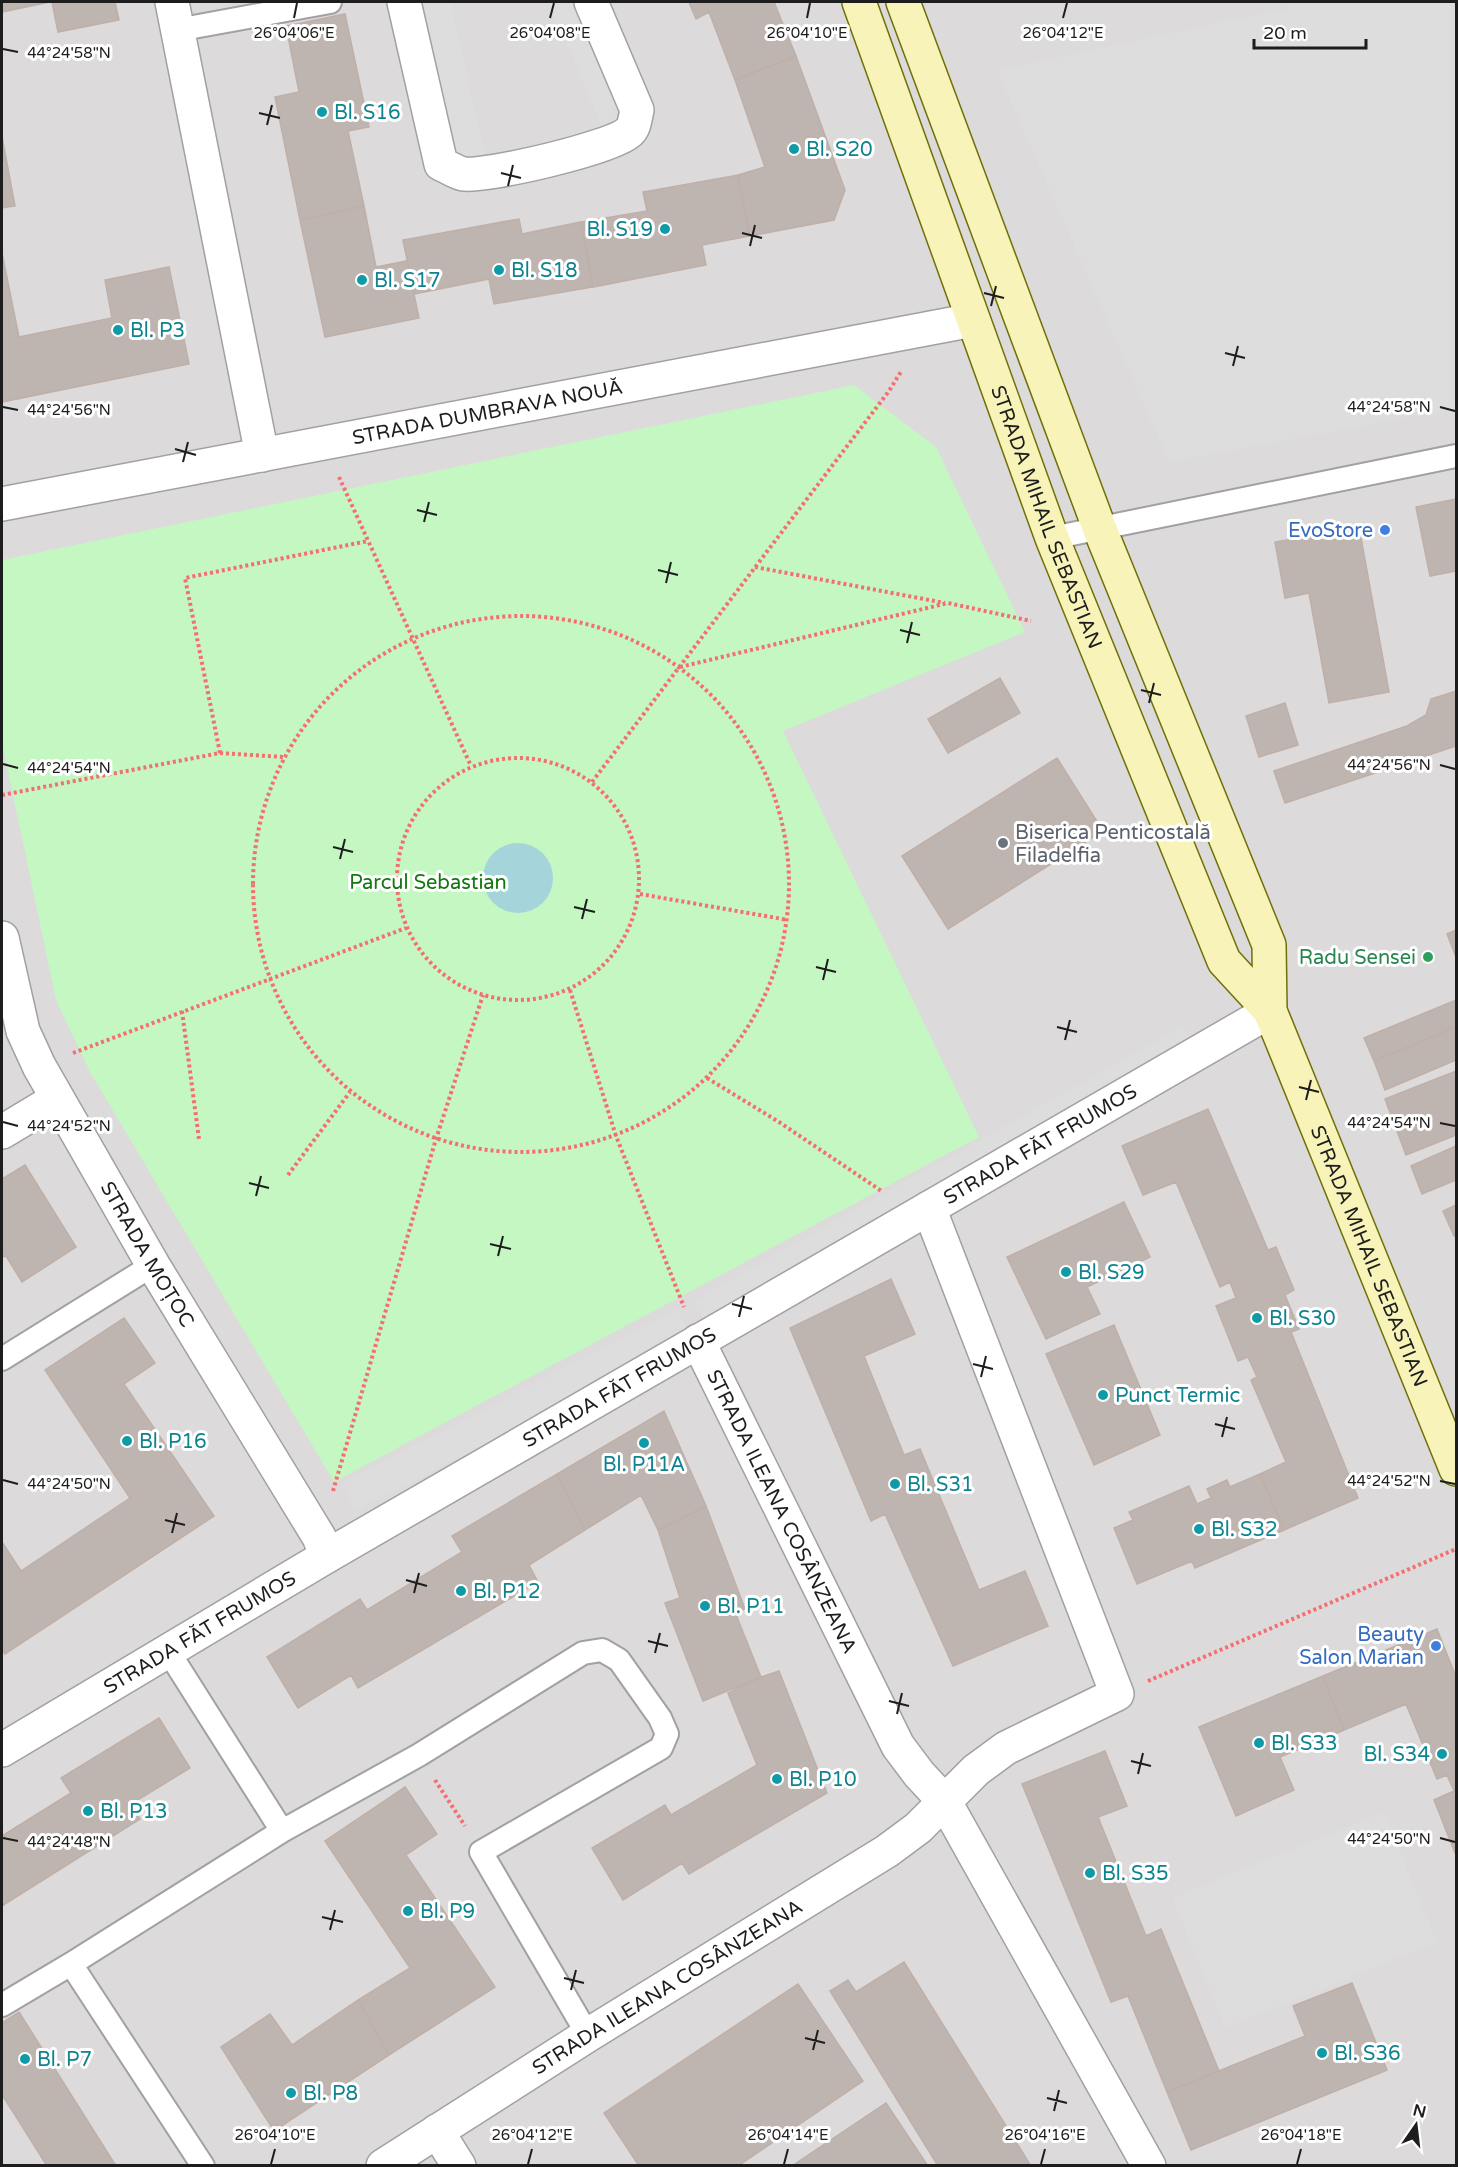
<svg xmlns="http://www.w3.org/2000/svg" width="1458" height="2167" viewBox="0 0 1458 2167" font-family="'Varela Round',sans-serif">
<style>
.residential{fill:#dcdadb}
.park{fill:#c4f7c2}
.parking{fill:#ddd}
.water{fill:#a5d5db}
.building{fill:#bfb5b0;stroke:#bfafa7;stroke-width:1.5}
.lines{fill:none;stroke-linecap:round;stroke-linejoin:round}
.lane-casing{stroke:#a1a1a1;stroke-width:26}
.street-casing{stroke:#a1a1a1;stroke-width:36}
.secondary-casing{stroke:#707008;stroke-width:36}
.path{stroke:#f56e70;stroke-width:4;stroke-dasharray:3 3;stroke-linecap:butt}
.lane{stroke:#fff;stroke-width:22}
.street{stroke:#fff;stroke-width:33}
.secondary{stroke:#f7f3b9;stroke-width:33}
.ticks{fill:none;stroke:#1d1d1d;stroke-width:2}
.culture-dot{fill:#0f9aa8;stroke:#fff;stroke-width:2}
.shop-dot{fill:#3f7fe0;stroke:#fff;stroke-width:2}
.worship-dot{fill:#6b7280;stroke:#fff;stroke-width:2}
.leisure-dot{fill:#2e9e5b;stroke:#fff;stroke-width:2}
.labels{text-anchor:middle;stroke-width:6;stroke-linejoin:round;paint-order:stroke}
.culture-label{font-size:20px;fill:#0d838f;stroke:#fff;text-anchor:start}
.street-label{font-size:20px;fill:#1d1d1d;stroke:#fff}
.shop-label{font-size:20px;fill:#366cbe;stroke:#fff;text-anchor:end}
.worship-label{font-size:20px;fill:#5b616d;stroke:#fff;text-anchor:start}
.park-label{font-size:20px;fill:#12780f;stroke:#fff}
.leisure-label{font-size:20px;fill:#27864d;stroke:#fff;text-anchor:end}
.ticks-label{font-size:15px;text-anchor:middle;fill:#1d1d1d;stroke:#fff;stroke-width:6;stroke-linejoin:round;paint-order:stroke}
</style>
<rect width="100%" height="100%" fill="#eeeae4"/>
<!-- residential -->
<path class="residential" d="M2,2H1456V2165L2,2166Z"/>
<!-- park -->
<path class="park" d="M854,385L936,447L1025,632L783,731L979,1137L334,1482L90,1072L56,1000L2,743V560Z"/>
<!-- parking -->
<path class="parking" d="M404,2H451L489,173L462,174Z
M549,2H591L637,110L609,143Z
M1288,2H1456V409L1169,462L997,70L1289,8Z
M1183,1026L1196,1048L705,1323L693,1301Z
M677,1309L692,1337L356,1511L341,1484Z
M1384,1812L1437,1942L1225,2028L1172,1898Z"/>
<!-- water -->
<path class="water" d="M483 878a35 35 0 1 1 70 0a35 35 0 1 1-70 0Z"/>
<!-- building -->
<path class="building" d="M2,2H50L2,12Z
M52,2H115L119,20L58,32Z
M689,2H774L796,56L735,80L709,12L696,19Z
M345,14L369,127L348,131L364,206L300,220L275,97L299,92L286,26Z
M796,56L845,190L834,220L750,236L738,175L765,167L735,80Z
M2,137L15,206L2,208Z
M738,175L750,236L702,245L706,265L593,287L581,222L647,211L643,192Z
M364,206L376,267L407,261L419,318L325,337L300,220Z
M519,219L522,234L581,222L593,287L494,304L489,279L414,294L403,240Z
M2,253L19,337L112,318L105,280L169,267L189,364L2,402Z
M1456,499V571L1430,576L1416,507Z
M1359,527L1389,692L1329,703L1309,593L1285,598L1275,542Z
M1000,678L1020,713L948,753L928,719Z
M1456,691V746L1285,803L1274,771L1407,726L1426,715L1431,699Z
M1285,703L1298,745L1259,757L1246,716Z
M1057,758L1103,831L948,929L902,856Z
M1456,930V957L1447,934Z
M1456,1000V1027L1374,1061L1364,1038Z
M1456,1027V1060L1385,1090L1374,1061Z
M1456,1071V1135L1406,1155L1385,1099Z
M1208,1109L1268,1250L1276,1247L1294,1290L1285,1295L1299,1329L1291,1332L1358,1498L1284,1530L1260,1474L1286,1462L1251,1380L1257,1377L1248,1357L1238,1361L1216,1306L1236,1298L1230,1282L1220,1287L1176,1182L1143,1195L1122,1146Z
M1456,1146V1180L1422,1194L1411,1166Z
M25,1165L76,1247L22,1282L6,1256L2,1257V1179Z
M1124,1202L1150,1257L1087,1287L1100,1314L1046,1339L1007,1257Z
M1456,1205V1235L1454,1236L1443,1211Z
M891,1279L915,1334L864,1356L904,1455L920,1449L979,1590L1025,1571L1048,1626L953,1666L885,1514L871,1521L790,1328Z
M124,1318L155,1363L124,1384L214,1516L5,1654L2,1649V1542L21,1571L130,1498L45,1370Z
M1114,1325L1160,1435L1094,1465L1046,1354Z
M664,1411L706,1506L658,1530L641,1495L585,1530L557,1474Z
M557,1474L585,1530L529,1565L538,1582L358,1688L351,1675L298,1708L267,1657L360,1599L367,1610L462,1552L452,1536Z
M1260,1474L1284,1530L1195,1568L1192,1561L1137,1584L1114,1528L1133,1520L1129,1512L1189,1486L1197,1504L1211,1498L1207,1489L1227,1480L1230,1487Z
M706,1506L745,1609L735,1612L761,1677L703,1701L665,1603L680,1598L658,1530Z
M1437,1629L1456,1677V1853H1455L1434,1800L1454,1791L1447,1775L1437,1779L1406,1704L1344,1730L1323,1676Z
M779,1671L827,1793L689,1874L682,1863L623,1900L592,1848L665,1805L671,1815L757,1765L728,1693L761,1677Z
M1323,1676L1344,1730L1280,1757L1294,1790L1236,1816L1199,1727Z
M159,1718L190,1768L131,1804L140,1819L2,1906V1836L71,1793L61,1778Z
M1105,1751L1127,1806L1098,1817L1146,1936L1161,1929L1219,2071L1167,2092L1128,1996L1111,2002L1022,1784Z
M405,1787L437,1834L406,1855L495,1987L389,2055L358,2000L410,1968L325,1841Z
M904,1962L1031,2166H938L830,1991L848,1980L856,1992Z
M1352,1983L1387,2070L1191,2150L1167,2092L1305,2036L1293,2006Z
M798,1984L863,2081L738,2166H639L604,2113Z
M358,2000L389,2055L274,2131L221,2047L270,2014L292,2045Z
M19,2012L116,2166H47L3,2096L2,2097V2023Z
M886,2103L928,2166H792Z"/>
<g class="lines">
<defs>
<path id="lane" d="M177,30L330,2
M1052,538L1456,456
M2,1359L153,1265
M282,1831L419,1755L583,1653L602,1650L619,1660L660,1718L667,1734L661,1748L481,1852L588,2035
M71,1964L203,2166
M2,2005L71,1964L282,1831L168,1651"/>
<g id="street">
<path d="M172,2L262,455"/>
<path d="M404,2L441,164C448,167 456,172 463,174C487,177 612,148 629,132C635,127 635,117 637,110L591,2"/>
<path id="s1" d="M2,504L973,320"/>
<path id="s2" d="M2,938L23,1031L39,1066L153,1265L319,1537L327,1556"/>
<path d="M2,1132L57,1099"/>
<path id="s3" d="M698,1341L898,1746L919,1774L945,1802L1149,2166"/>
<path id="s4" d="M2,1750L327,1556L1270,1011"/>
<path d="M437,2131L459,2166"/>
<path id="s5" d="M383,2166L588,2035L887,1851L918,1828L976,1770L1006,1748L1117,1694L929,1208"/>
</g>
<g id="secondary">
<path id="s6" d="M859,2L1052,538L1224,961L1270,1011"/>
<path id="s7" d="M903,2L1099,527L1269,945L1270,1011L1456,1469"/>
</g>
</defs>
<!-- lane casing -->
<use href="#lane" class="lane-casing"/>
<!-- street casing -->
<use href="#street" class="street-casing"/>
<!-- secondary casing -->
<use href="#secondary" class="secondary-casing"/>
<!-- path -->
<path class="path" d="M339,477L471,766
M755,567L945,603
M253 884a268 268 0 1 1 536 0a268 268 0 1 1-536 0Z
M680,667L948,603L1031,621
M220,753L283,757
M397 879a121 121 0 1 1 242 0a121 121 0 1 1-242 0Z
M592,782L889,391L902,370
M2,795L220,753L185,578L368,541
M640,894L788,920
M570,990L616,1136L684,1307
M182,1011L199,1139
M73,1053L406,928
M707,1078L779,1122L883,1192
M288,1175L350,1092
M333,1491L436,1139L483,995
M1148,1681L1456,1549
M435,1780L465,1826"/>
<!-- lane -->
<use href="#lane" class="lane"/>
<!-- street -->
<use href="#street" class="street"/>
<!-- secondary -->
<use href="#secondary" class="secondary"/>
</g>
<!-- ticks -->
<path class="ticks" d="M294,18L297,3M550,18L554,3M807,18L810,3M1063,18L1067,3M3,49L18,52M259,113L280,118M267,125L272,105M501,173L521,178M508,186L513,165M742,233L762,238M750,246L755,225M984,293L1004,298M991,306L996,286M1225,353L1245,358M1233,366L1238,346M3,407L18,410M1440,407L1455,411M175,449L196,455M183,462L188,442M417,510L437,515M424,522L429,502M658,570L678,575M666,583L671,562M900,630L920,635M907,643L912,622M1141,690L1161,695M1149,703L1154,683M3,764L18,768M1440,765L1455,769M333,847L353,852M340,859L345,839M574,907L595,912M582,919L587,899M816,967L836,972M823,980L828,959M1057,1027L1077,1032M1065,1040L1070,1020M1299,1087L1319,1092M1306,1100L1311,1080M3,1122L18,1126M1440,1123L1455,1126M249,1183L269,1188M256,1196L261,1176M490,1244L511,1249M498,1256L503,1236M732,1304L752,1309M739,1317L744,1296M973,1364L993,1369M981,1377L986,1356M1215,1424L1235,1429M1222,1437L1227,1417M3,1480L18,1484M1440,1481L1455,1484M165,1520L185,1525M172,1533L177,1513M406,1580L427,1586M414,1593L419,1573M648,1641L668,1646M655,1653L660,1633M889,1701L909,1706M897,1714L902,1693M1131,1761L1151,1766M1138,1774L1143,1753M3,1838L18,1841M1440,1838L1455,1842M322,1917L343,1922M330,1930L335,1910M564,1978L584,1983M571,1990L576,1970M805,2038L825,2043M813,2050L818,2030M1047,2098L1067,2103M1054,2111L1059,2090M271,2164L275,2149M528,2164L532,2149M784,2164L788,2149M1041,2164L1045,2149M1297,2164L1301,2149"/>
<!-- markers -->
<g class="culture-dot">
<circle cx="322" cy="112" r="6"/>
<circle cx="794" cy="149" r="6"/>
<circle cx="665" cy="229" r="6"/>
<circle cx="499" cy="270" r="6"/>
<circle cx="362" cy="280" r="6"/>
<circle cx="118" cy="330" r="6"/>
<circle cx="1066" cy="1272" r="6"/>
<circle cx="1257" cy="1318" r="6"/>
<circle cx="1103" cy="1395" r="6"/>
<circle cx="127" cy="1441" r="6"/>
<circle cx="644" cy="1443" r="6"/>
<circle cx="895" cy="1484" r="6"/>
<circle cx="1199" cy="1529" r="6"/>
<circle cx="461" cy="1591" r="6"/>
<circle cx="705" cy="1606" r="6"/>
<circle cx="1259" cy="1743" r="6"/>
<circle cx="1442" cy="1754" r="6"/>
<circle cx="777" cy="1779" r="6"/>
<circle cx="88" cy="1811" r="6"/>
<circle cx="1090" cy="1873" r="6"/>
<circle cx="408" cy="1911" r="6"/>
<circle cx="1322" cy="2053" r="6"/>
<circle cx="25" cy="2059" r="6"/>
<circle cx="291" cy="2093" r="6"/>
</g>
<g class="shop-dot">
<circle cx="1385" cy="530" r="6"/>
<circle cx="1436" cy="1646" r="6"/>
</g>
<circle class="worship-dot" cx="1003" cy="843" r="6"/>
<circle class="leisure-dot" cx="1428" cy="957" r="6"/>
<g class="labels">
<!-- culture labels -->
<g class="culture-label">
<text x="334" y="119">Bl. S16</text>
<text x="806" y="156">Bl. S20</text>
<text x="653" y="236" text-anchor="end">Bl. S19</text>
<text x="511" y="277">Bl. S18</text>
<text x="374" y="287">Bl. S17</text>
<text x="130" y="337">Bl. P3</text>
<text x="1078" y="1279">Bl. S29</text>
<text x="1269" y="1325">Bl. S30</text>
<text x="1115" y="1402">Punct Termic</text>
<text x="139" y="1448">Bl. P16</text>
<text x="644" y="1471" text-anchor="middle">Bl. P11A</text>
<text x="907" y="1491">Bl. S31</text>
<text x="1211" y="1536">Bl. S32</text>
<text x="473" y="1598">Bl. P12</text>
<text x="717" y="1613">Bl. P11</text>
<text x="1271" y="1750">Bl. S33</text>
<text x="1430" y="1761" text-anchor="end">Bl. S34</text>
<text x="789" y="1786">Bl. P10</text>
<text x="100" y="1818">Bl. P13</text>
<text x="1102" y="1880">Bl. S35</text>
<text x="420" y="1918">Bl. P9</text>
<text x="1334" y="2060">Bl. S36</text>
<text x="37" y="2066">Bl. P7</text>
<text x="303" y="2100">Bl. P8</text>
</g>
<!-- street labels -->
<g class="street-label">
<text dy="7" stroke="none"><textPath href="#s1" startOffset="494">STRADA DUMBRAVA NOUĂ</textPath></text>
<text dy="7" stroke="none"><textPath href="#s6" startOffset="548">STRADA MIHAIL SEBASTIAN</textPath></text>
<text dy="7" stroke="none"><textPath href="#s4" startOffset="1202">STRADA FĂT FRUMOS</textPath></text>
<text dy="7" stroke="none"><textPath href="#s2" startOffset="351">STRADA MOȚOC</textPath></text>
<text dy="7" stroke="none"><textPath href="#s7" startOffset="1342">STRADA MIHAIL SEBASTIAN</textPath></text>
<text dy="7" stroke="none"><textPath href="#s4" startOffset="716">STRADA FĂT FRUMOS</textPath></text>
<text dy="7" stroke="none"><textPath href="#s3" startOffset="190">STRADA ILEANA COSÂNZEANA</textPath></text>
<text dy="7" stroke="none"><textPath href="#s4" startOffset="230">STRADA FĂT FRUMOS</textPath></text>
<text dy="7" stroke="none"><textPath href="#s5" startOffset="336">STRADA ILEANA COSÂNZEANA</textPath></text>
</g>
<!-- shop labels -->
<g class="shop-label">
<text x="1373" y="537">EvoStore</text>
<text x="1424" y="1641">Beauty<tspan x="1424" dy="23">Salon Marian</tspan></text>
</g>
<!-- worship labels -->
<g class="worship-label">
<text x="1015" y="839">Biserica Penticostală<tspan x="1015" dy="23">Filadelfia</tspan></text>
</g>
<!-- park labels -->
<g class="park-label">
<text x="428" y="889">Parcul Sebastian</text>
</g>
<!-- leisure labels -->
<g class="leisure-label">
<text x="1416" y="964">Radu Sensei</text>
</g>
</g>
<g class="ticks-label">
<text x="550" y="38">26°04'08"E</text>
<text x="807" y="38">26°04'10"E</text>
<text x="1063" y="38">26°04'12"E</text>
<text x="294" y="38">26°04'06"E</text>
<text x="69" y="58">44°24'58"N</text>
<text x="1389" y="412">44°24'58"N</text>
<text x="69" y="415">44°24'56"N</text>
<text x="1389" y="770">44°24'56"N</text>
<text x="69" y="773">44°24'54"N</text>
<text x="1389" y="1128">44°24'54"N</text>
<text x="69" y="1131">44°24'52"N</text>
<text x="1389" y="1486">44°24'52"N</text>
<text x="69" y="1489">44°24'50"N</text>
<text x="1389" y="1844">44°24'50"N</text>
<text x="69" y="1847">44°24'48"N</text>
<text x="275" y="2140">26°04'10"E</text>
<text x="532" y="2140">26°04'12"E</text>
<text x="788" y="2140">26°04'14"E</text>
<text x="1045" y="2140">26°04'16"E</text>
<text x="1301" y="2140">26°04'18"E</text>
</g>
<!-- border -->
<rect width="1458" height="2167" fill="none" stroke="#1d1d1d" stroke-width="6"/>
<!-- north arrow -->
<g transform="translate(1416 2125) rotate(14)" stroke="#ffffff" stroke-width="4.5" paint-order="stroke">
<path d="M0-4.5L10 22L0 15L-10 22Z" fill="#1d1d1d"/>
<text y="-9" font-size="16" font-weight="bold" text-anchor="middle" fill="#1d1d1d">N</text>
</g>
<!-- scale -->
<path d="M1254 39v9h112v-9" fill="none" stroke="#1d1d1d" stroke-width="3"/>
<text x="1263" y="39" font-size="18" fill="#1d1d1d" stroke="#ffffff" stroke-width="4.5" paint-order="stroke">20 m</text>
</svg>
